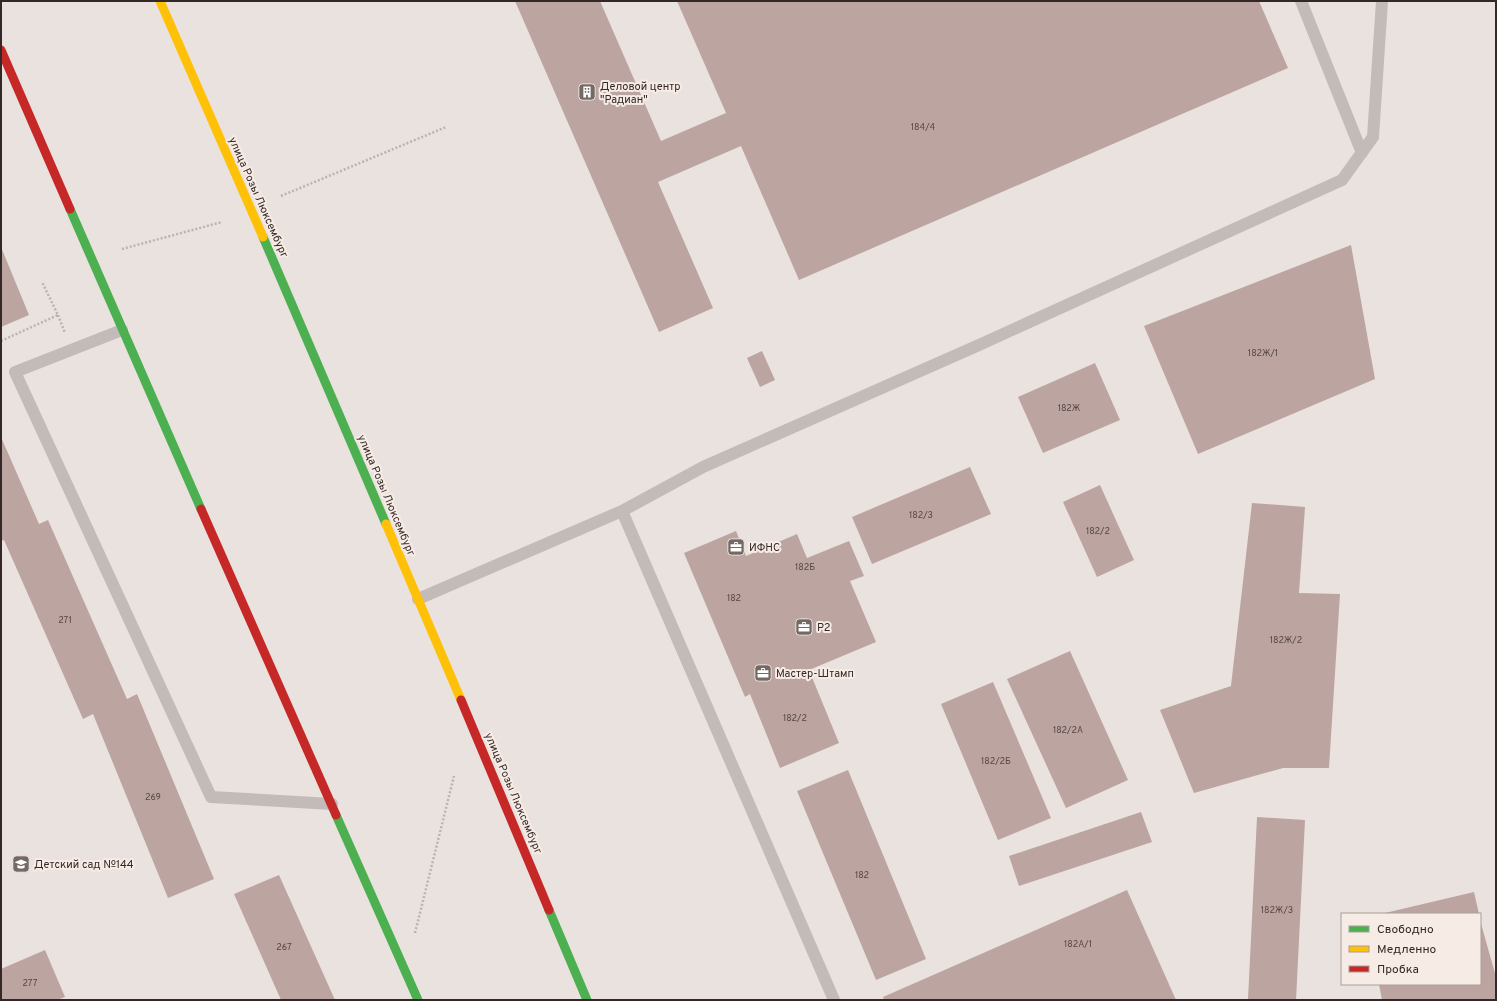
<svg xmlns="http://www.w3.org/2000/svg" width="1497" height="1001" viewBox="0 0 1497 1001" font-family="Overpass,sans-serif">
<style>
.building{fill:#bca4a1}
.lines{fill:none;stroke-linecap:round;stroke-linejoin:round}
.path{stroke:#bcb3b0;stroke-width:2.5;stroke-dasharray:2 2;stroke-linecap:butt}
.lane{stroke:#c3bbb8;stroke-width:12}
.fast{stroke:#4caf50;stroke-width:9}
.slow{stroke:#ffc107;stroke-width:9}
.jam{stroke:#c62828;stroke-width:9}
.labels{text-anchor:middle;stroke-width:4;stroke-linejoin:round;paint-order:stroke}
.number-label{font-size:9px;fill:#554746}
.poi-label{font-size:11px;fill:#332827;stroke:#f7ebe5;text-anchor:start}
.street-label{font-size:11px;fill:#332827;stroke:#f7ebe5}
</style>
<rect width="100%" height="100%" fill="#eae2de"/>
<!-- building -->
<path class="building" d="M515,1H600L661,141L726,113L677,1H1259L1288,68L799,280L741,146L658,182L713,308L659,332Z
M1351,245L1375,379L1198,454L1144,326Z
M1,247L29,315L1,327Z
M762,351L775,380L760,387L747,358Z
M1095,363L1120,420L1043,453L1018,397Z
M1,437L39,524L48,520L127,699L137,694L214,879L168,898L93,714L83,719L4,540L1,541Z
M970,467L991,514L872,564L852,517Z
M1100,485L1134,560L1097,577L1063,502Z
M1252,503L1305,507L1299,593L1340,594L1329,768H1283L1194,793L1160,710L1231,686Z
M736,531L746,556L797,534L807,558L849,541L864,576L850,581L876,642L809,670L839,743L780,768L750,694L745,697L684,553Z
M1070,651L1128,780L1066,808L1007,679Z
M993,682L1051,818L998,840L941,704Z
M848,770L926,959L876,980L797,791Z
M1141,812L1152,842L1019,886L1009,856Z
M1257,817L1305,820L1296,1000L1248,999Z
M279,875L335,1000H281L234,894Z
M1127,890L1176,1000H884L883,997Z
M1474,892L1479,914H1385V913Z
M1480,920L1496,977V1000H1382L1379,984H1480Z
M45,950L65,997L57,1000H1V969Z"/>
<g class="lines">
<!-- path -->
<path class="path" d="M281,196L446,127
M122,249L222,222
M58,315L65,333
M1,341L58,315L42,282
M415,933L454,776"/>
<!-- lane -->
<path class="lane" d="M1301,1L1362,153
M122,330L15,372L211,797L332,804
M622,511L834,1000
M418,599L622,511L703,467L979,345L1342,180L1373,137L1382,1"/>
<!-- fast -->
<path class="fast" d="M70,209L201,509
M263,237L386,524
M336,815L418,1000
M549,910L587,1000"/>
<!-- slow -->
<path class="slow" d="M160,1L263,237
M386,524L461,700"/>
<!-- jam -->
<path class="jam" d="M1,50L70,209
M201,509L336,815
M461,700L549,910"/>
</g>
<!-- icons -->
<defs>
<symbol id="building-square" viewBox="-11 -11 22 22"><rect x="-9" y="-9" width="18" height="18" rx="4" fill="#736967" stroke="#f7ebe5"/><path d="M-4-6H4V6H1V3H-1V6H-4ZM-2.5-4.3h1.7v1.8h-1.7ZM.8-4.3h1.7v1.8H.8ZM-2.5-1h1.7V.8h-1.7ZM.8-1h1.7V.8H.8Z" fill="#fff"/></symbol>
<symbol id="office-square" viewBox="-11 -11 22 22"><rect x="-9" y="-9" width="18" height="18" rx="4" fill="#736967" stroke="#f7ebe5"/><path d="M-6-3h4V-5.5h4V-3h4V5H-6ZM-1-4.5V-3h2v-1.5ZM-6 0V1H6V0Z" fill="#fff"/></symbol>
<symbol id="school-square" viewBox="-11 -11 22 22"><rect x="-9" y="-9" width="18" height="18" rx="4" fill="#736967" stroke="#f7ebe5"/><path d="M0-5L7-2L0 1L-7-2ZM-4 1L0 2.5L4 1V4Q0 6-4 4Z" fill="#fff"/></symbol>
</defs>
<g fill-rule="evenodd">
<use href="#building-square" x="577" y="82" width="20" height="20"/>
<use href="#office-square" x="726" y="537" width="20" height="20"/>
<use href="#office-square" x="794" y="617" width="20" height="20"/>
<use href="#office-square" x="753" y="663" width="20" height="20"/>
<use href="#school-square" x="11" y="854" width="20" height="20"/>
</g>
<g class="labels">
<!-- number labels -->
<g class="number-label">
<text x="923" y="130">184/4</text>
<text x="1263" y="356">182Ж/1</text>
<text x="1069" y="411">182Ж</text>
<text x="921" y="518">182/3</text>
<text x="1098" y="534">182/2</text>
<text x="805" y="570">182Б</text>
<text x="734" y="601">182</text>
<text x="65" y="623">271</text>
<text x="1286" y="643">182Ж/2</text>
<text x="795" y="721">182/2</text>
<text x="1068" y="733">182/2А</text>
<text x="996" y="764">182/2Б</text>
<text x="153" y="800">269</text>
<text x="862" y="878">182</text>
<text x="1277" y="913">182Ж/3</text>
<text x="1078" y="947">182А/1</text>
<text x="284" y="950">267</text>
<text x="30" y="986">277</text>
</g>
<!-- poi labels -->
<g class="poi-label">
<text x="600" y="90">Деловой центр<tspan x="600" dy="13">"Радиан"</tspan></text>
<text x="749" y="551">ИФНС</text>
<text x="817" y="631">Р2</text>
<text x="776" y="677">Мастер-Штамп</text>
<text x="34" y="868">Детский сад №144</text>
</g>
<!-- street labels -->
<g class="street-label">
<text transform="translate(259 197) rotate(66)" y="4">улица Розы Люксембург</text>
<text transform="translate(387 495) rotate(67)" y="4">улица Розы Люксембург</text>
<text transform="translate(514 793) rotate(67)" y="4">улица Розы Люксембург</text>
</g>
</g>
<!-- border -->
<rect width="1497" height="1001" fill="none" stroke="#332827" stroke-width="4"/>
<!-- legend -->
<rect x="1341" y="913" width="140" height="72" fill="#f7ebe5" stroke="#a99d99"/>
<rect x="1349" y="926" width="20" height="6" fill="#4caf50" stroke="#a99d99"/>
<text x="1377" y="933" font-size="12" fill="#332827">Свободно</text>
<rect x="1349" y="946" width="20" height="6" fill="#ffc107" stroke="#a99d99"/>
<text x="1377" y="953" font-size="12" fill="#332827">Медленно</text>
<rect x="1349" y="966" width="20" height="6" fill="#c62828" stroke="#a99d99"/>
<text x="1377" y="973" font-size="12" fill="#332827">Пробка</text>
</svg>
